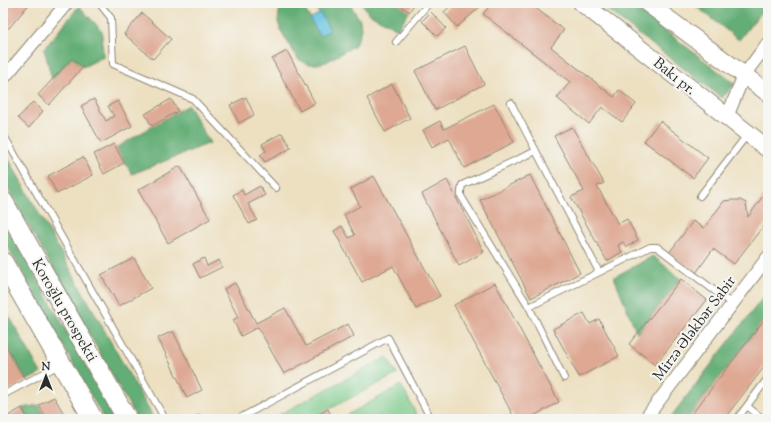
<svg xmlns="http://www.w3.org/2000/svg" width="771" height="422" viewBox="0 0 771 422" font-family="'Sorts Mill Goudy',serif">
<style>
.green{fill:#7bca8a;stroke:#537a5a}
.forest{fill:#64ae76;stroke:#486c50}
.water{fill:#60c1de;stroke:#467684}
.building{fill:#dea893}
.lines{fill:none;stroke-linecap:round;stroke-linejoin:round}
.lane-casing{stroke:#8c8676;stroke-width:8}
.street-casing{stroke:#8c8676;stroke-width:14}
.secondary-casing{stroke:#8c8676;stroke-width:19}
.primary-casing{stroke:#8c8676;stroke-width:21}
.lane{stroke:#fff;stroke-width:6}
.street{stroke:#fff;stroke-width:12}
.secondary{stroke:#fff;stroke-width:17}
.primary{stroke:#fff;stroke-width:19}
.labels{text-anchor:middle;stroke-width:4;stroke-linejoin:round;paint-order:stroke}
.street-label{font-size:15px;fill:#2b2b2b;stroke:#f6f6f2}
</style>
<rect width="100%" height="100%" fill="#f6f6f2"/>
<filter id="ink" filterUnits="userSpaceOnUse"><feTurbulence type="fractalNoise" baseFrequency=".025" numOctaves="2"/><feDisplacementMap in="SourceGraphic" scale="8" xChannelSelector="R" yChannelSelector="G"/><feConvolveMatrix kernelMatrix="1 2 1 2 8 2 1 2 1" color-interpolation-filters="sRGB"/></filter>
<filter id="wash" filterUnits="userSpaceOnUse"><feTurbulence type="fractalNoise" baseFrequency=".012" numOctaves="4" result="noise"/><feDisplacementMap in="SourceGraphic" scale="16" xChannelSelector="R" yChannelSelector="G"/><feGaussianBlur stdDeviation="0.9" result="paint"/><feColorMatrix in="noise" values="0 0 0 0 0 0 0 0 0 0 0 0 0 0 0 0 0 1.4 0 .05"/><feComposite in="paint" operator="in"/></filter>
<g filter="url(#wash)">
<rect width="100%" height="100%" fill="#ede0c1"/>
<!-- green -->
<path class="green" d="M387,357L397,374L310,419H271Z
M401,385L419,419H340Z"/>
<!-- forest -->
<path class="forest" d="M283,3H301L320,35L329,30L313,3H349L360,20L361,29L358,39L354,46L326,62L317,64H308L298,59L281,31L278,22L279,12Z
M362,3H397L409,12L398,29L368,13Z
M598,3H629L735,84L722,98Z
M692,3H768L739,40Z
M79,6L102,31L103,57L83,67L72,58L52,79L44,49Z
M188,105L210,143L132,174L116,148Z
M3,149L154,419H137L3,180Z
M3,218L116,419H104L3,238Z
M653,256L681,279L637,333L614,277Z
M768,291V323L764,320L688,419H669Z
M3,305L41,373L26,381L3,340Z
M39,405L47,419H28L22,408Z"/>
<!-- water -->
<path class="water" d="M320,13L330,30L320,36L310,19Z"/>
<g id="blocks">
<!-- building -->
<path class="building" d="M3,3H30L9,28H3Z
M397,3H415L409,12Z
M454,3H478L481,6L457,27L444,12Z
M492,3H529L564,30L551,47L614,97L619,90L636,104L622,122L602,107L589,124L557,98L570,82L483,14Z
M431,12L446,28L437,36L422,21Z
M142,13L171,39L153,59L124,34Z
M465,46L484,84L435,110L415,71Z
M287,51L315,103L300,111L272,59Z
M72,58L83,67L49,105L38,95Z
M392,84L410,118L385,132L367,98Z
M246,97L254,115L239,123L230,105Z
M94,99L106,121L114,116L108,106L118,101L132,126L101,143L81,106Z
M171,99L178,111L152,126L145,114Z
M33,102L43,111L29,128L18,118Z
M494,104L514,142L464,168L449,138L432,147L423,130L440,121L444,129Z
M660,121L708,158L693,178L644,141Z
M572,127L604,183L597,186L618,224L627,219L638,240L627,247L623,242L618,245L622,252L607,261L571,197L584,191L554,136Z
M282,133L291,148L265,162L260,155L266,151L262,144Z
M114,144L124,163L104,174L94,154Z
M83,157L93,175L57,194L48,176Z
M180,166L210,219L168,243L138,190Z
M530,175L580,273L531,298L480,200Z
M374,176L440,296L416,309L393,266L362,282L334,231L342,226L349,238L355,235L344,215L360,206L351,189Z
M447,180L484,252L459,266L422,194Z
M260,186L265,195L248,204L257,220L249,224L233,195L242,190L244,195Z
M768,189V220L734,264L713,249L696,273L669,253L693,221L704,228L724,201L732,200H740L746,203L748,217Z
M134,258L151,288L119,306L101,275Z
M204,258L207,266L219,260L222,267L200,278L193,264Z
M681,279L707,300L655,365L629,344Z
M235,283L256,323L285,308L306,346L348,324L354,336L284,374L258,327L241,336L233,320L238,317L224,289Z
M495,283L559,402L528,419H515L454,305Z
M584,313L590,324L599,319L619,356L579,377L553,329Z
M764,320L768,323V362L724,419H688Z
M173,331L202,390L187,398L158,338Z
M3,340L26,381L3,394Z
M54,397L67,419H47L39,405Z
M22,408L28,419H3Z
M328,409L333,419H310Z
M200,414L202,419H190Z"/>
</g>
</g>
<g filter="url(#ink)">
<use href="#blocks" fill-opacity="0" stroke="#8c8676" stroke-width="1"/>
<g class="lines">
<defs>
<path id="lane" d="M99,3L111,18L113,64L193,99L276,188
M396,42L429,3
M511,103L599,272
M3,134L165,419
M700,196L747,135
M529,307L461,196V191L462,185L536,151
M564,378L529,307L650,247H657L732,304
M3,395L59,365
M747,406L763,419
M238,419L388,338L431,419
M737,419L768,378"/>
<path id="street" d="M3,79L67,3
M727,117L744,75L768,43
M645,419L768,257"/>
<path id="secondary" d="M582,3L768,149
M647,3L768,93"/>
<path id="primary" d="M3,201L127,419
M3,262L93,419"/>
</defs>
<!-- lane casing -->
<use href="#lane" class="lane-casing"/>
<!-- street casing -->
<use href="#street" class="street-casing"/>
<!-- secondary casing -->
<use href="#secondary" class="secondary-casing"/>
<!-- primary casing -->
<use href="#primary" class="primary-casing"/>
<!-- lane -->
<use href="#lane" class="lane"/>
<!-- street -->
<use href="#street" class="street"/>
<!-- secondary -->
<use href="#secondary" class="secondary"/>
<!-- primary -->
<use href="#primary" class="primary"/>
</g>
</g>
<g class="labels">
<!-- street labels -->
<g class="street-label">
<text transform="translate(675 76) rotate(39)" y="5">Bakı pr.</text>
<text transform="translate(65 310) rotate(60)" y="5">Koroğlu prospekti</text>
<text transform="translate(694 328) rotate(-53)" y="5">Mirzə Ələkbər Sabir</text>
</g>
</g>
<!-- margin -->
<rect width="771" height="422" fill="none" stroke="#f6f6f2" stroke-width="16"/>
<!-- north arrow -->
<g transform="translate(46 376)" stroke="#f6f6f2" stroke-width="3" paint-order="stroke">
<path d="M0-3L7 15L0 10L-7 15Z" fill="#2b2b2b"/>
<text y="-6" font-size="11" font-weight="bold" text-anchor="middle" fill="#2b2b2b">N</text>
</g>
</svg>
